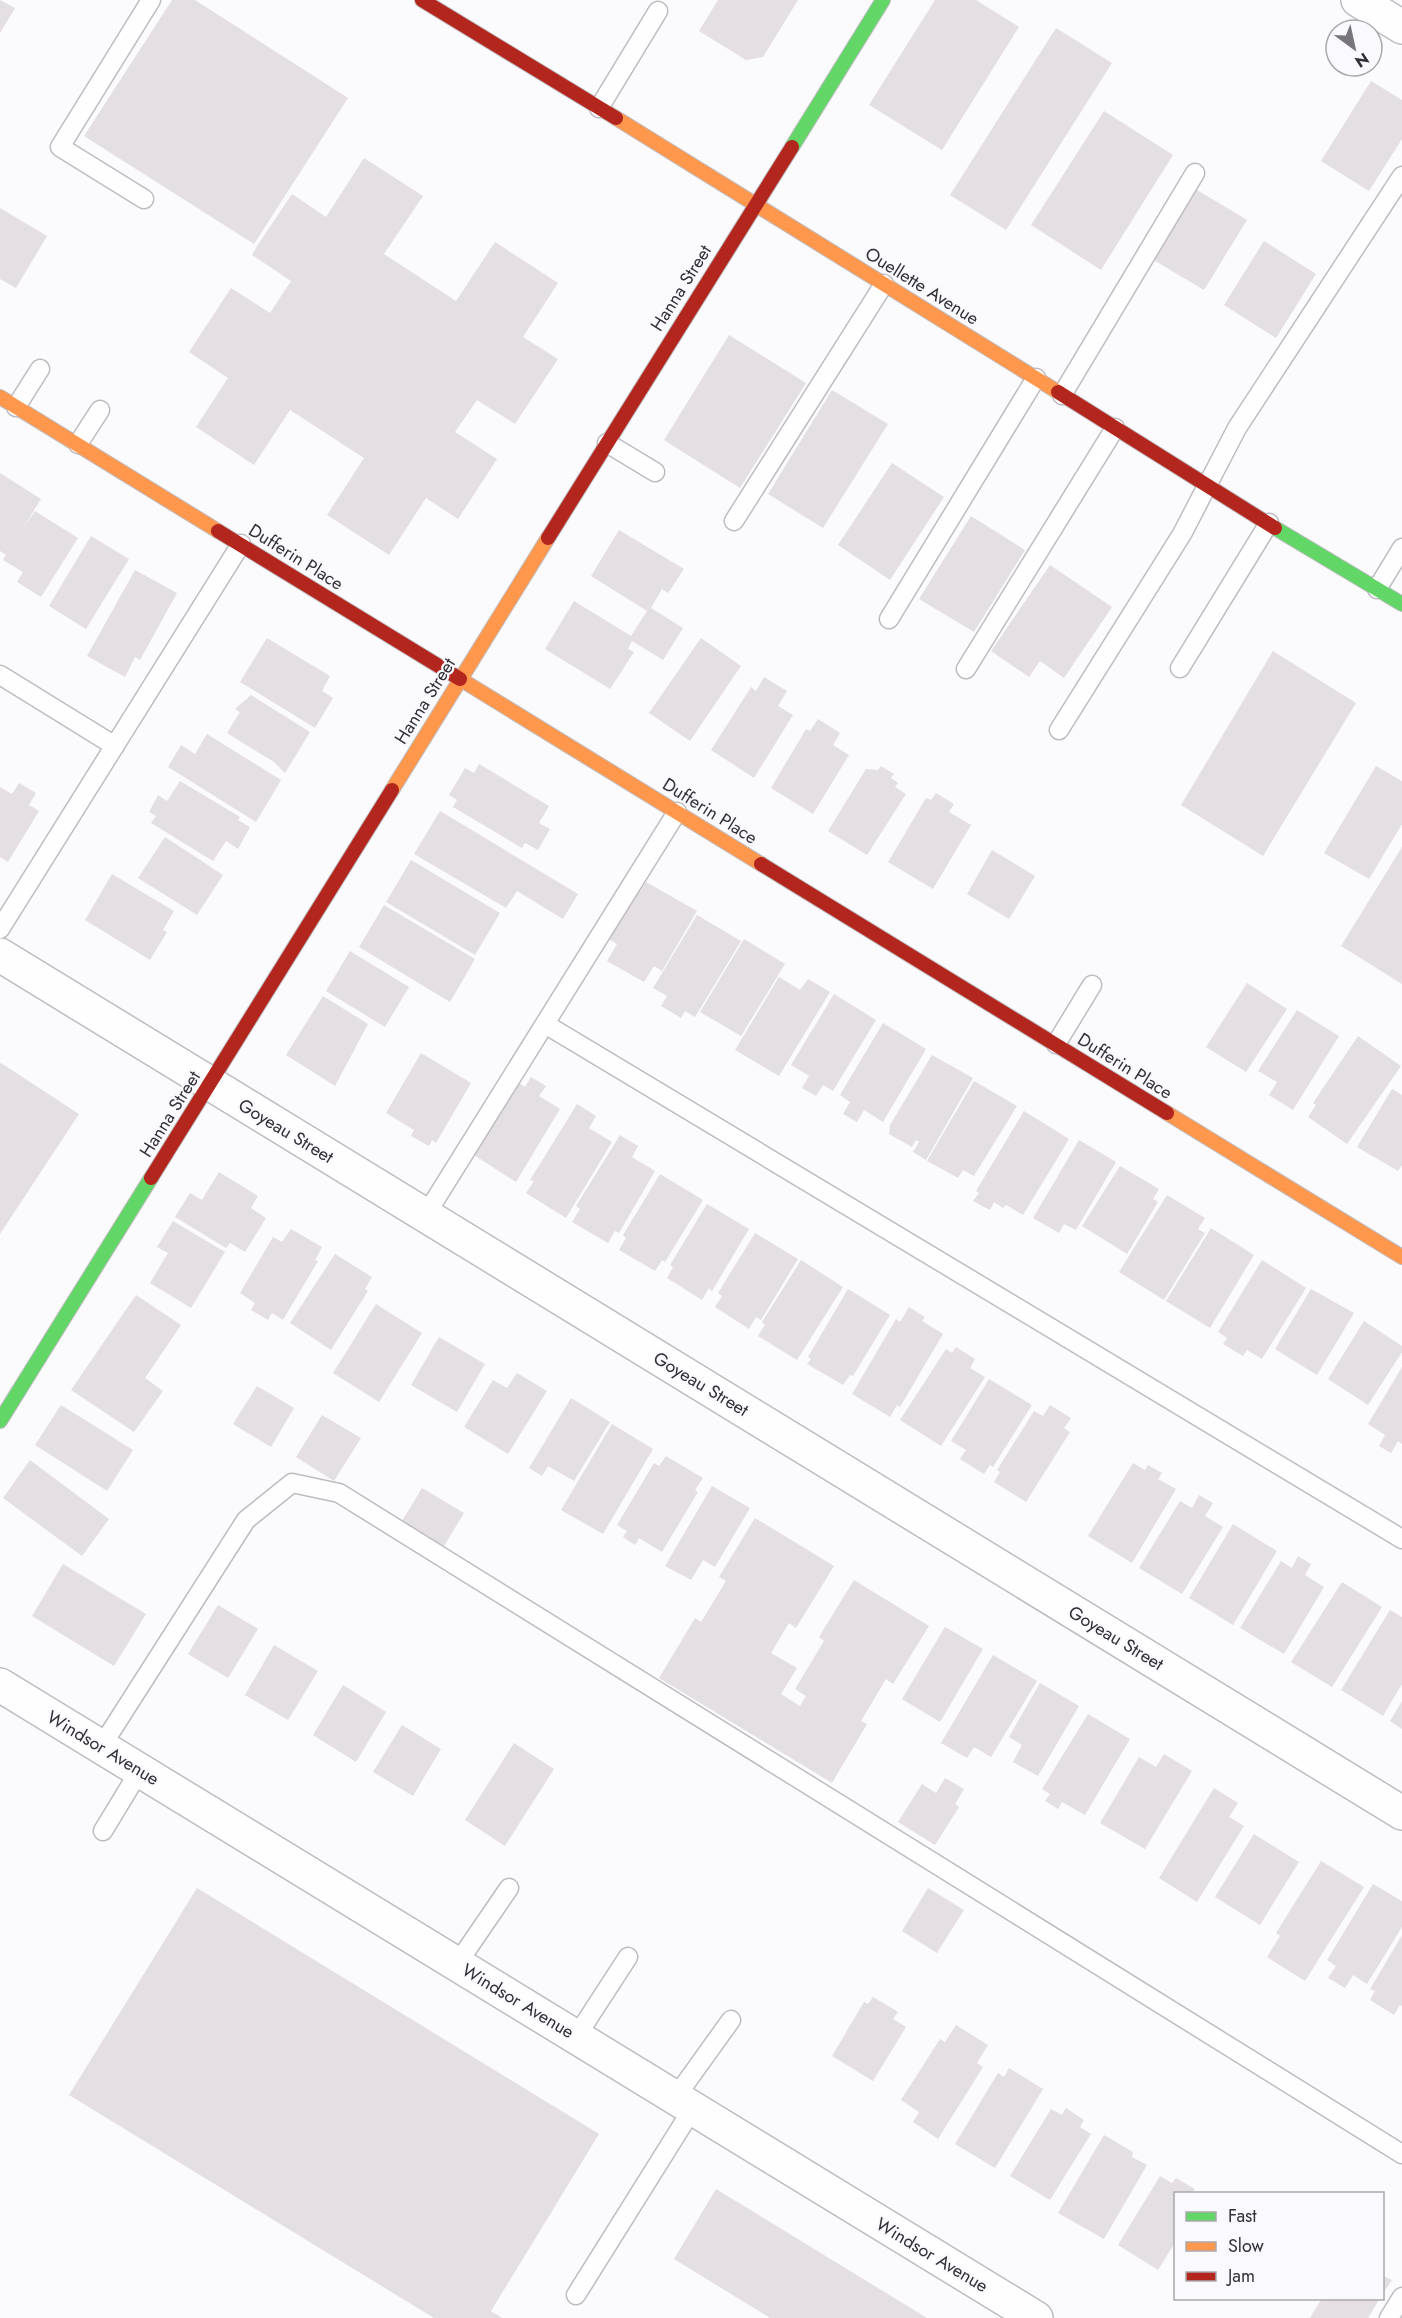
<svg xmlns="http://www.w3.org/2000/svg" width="1402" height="2318" viewBox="0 0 1402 2318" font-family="Jost,sans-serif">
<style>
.building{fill:#e4dfe2}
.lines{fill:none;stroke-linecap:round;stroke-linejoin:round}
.lane-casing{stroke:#bebcc1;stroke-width:21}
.street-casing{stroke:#bebcc1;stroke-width:36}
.fast-casing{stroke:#bebcc1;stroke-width:16}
.slow-casing{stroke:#bebcc1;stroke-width:16}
.jam-casing{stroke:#bebcc1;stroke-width:16}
.lane{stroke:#fefeff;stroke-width:18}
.street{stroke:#fefeff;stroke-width:33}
.fast{stroke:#63d668;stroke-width:14}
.slow{stroke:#ff974d;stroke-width:14}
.jam{stroke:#b3261e;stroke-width:14}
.labels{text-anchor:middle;stroke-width:4.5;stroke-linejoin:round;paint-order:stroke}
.street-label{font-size:18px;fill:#322f36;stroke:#faf9fd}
</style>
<rect width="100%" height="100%" fill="#fbfafc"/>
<!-- building -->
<path class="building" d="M0,0L15,8L0,33Z
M172,0H195L348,98L254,244L84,136Z
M718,0H798L763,57L746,60L699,31Z
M935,0H976L1019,27L942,150L869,105Z
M1056,28L1112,63L1006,230L950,195Z
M1371,81L1402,100V139L1369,191L1321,161Z
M1104,111L1173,155L1101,270L1031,225Z
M364,158L423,196L384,254L456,301L495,242L558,283L523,337L558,359L515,424L477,400L455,432L497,459L458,519L426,498L389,555L327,515L364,458L290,410L254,465L196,427L228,378L189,352L231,288L270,313L291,281L252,255L257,246L292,194L326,217Z
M1192,187L1247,220L1204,290L1150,258Z
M0,208L47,236L16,288L0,279Z
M1264,241L1316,274L1276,338L1224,305Z
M729,335L806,383L740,488L664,440Z
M832,390L888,424L823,528L768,494Z
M892,463L944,497L890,580L838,545Z
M0,473L41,499L23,528L35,511L78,538L41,597L17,582L23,572L3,560L6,555L0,551Z
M971,516L1025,550L974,632L919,599Z
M619,530L684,569L668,593L662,589L651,608L683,628L663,660L632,641L628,649L634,652L610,689L545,649L574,601L631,636L647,611L591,576Z
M91,536L129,559L86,629L49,606Z
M1050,565L1112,607L1064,678L1040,661L1029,677L991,651Z
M135,570L177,593L140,660L135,657L125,677L87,656Z
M267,638L330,676L322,691L333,698L315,728L240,682Z
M701,638L741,666L690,741L649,713Z
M1273,651L1356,703L1263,856L1181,805Z
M764,677L787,691L778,706L793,715L754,778L711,750L751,687L756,691Z
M251,695L310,732L285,773L274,762L227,733L240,712L235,709Z
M818,719L840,733L833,745L849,755L813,814L771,788L806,729L810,731Z
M207,734L281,780L256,822L168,767L181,745L195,754Z
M479,764L549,806L539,823L550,829L538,850L525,843L522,848L453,807L457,800L449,795L465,768L474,773Z
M881,766L894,774L891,778L898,783L895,787L906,794L867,855L828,831L866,769L878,770Z
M1376,766L1402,781V824L1369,879L1324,853Z
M180,781L240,817L238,820L250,827L238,849L226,841L213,861L151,823L156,816L149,812L158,795L167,801Z
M19,783L36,793L29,805L39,811L8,862L0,857V787L12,794Z
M936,793L954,804L949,812L971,825L933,889L888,862L926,798L931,800Z
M440,811L578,894L563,919L517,891L506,908L414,854Z
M165,837L223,875L197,915L138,878Z
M1402,847V984L1341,946Z
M992,850L1035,876L1009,919L967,894Z
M411,860L500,913L475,955L386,902Z
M112,874L174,911L163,930L167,932L150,960L85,920Z
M646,882L697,911L662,971L654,966L644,982L607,961L617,944L609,939L637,891L640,892Z
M384,905L475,959L450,1002L359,947Z
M697,915L741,941L695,1017L685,1011L681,1018L661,1006L667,996L653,988Z
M744,939L785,964L741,1036L700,1012Z
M350,951L409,987L385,1027L326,991Z
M779,977L800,990L808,979L830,992L779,1076L735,1050Z
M1247,983L1287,1009L1246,1072L1206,1047Z
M834,994L876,1020L833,1091L823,1085L816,1096L802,1088L809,1076L791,1065Z
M323,996L368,1024L335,1086L286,1055Z
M1297,1010L1339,1036L1293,1110L1269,1095L1277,1082L1258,1071Z
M883,1023L926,1049L883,1122L864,1110L857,1122L843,1114L850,1102L840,1095Z
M1358,1036L1401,1066L1347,1144L1308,1117L1316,1105L1313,1103Z
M421,1053L471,1083L436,1143L432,1140L429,1146L411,1136L414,1130L386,1113Z
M932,1055L973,1078L926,1160L913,1152L919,1142L916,1140L912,1147L889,1134L890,1125Z
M1,1063L79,1114L0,1234V1064Z
M531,1077L546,1086L539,1096L560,1109L516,1182L474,1155L519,1083L525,1087Z
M974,1081L1017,1106L974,1176L963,1170L958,1178L927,1161Z
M1392,1089L1402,1095V1165L1398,1171L1357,1147Z
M577,1104L596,1116L589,1128L612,1142L566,1218L526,1193L534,1181L530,1180Z
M1024,1111L1069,1139L1023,1215L1006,1205L1003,1208L994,1202L990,1210L973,1201L979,1193L976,1191Z
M620,1135L638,1146L632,1157L655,1171L619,1233L615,1231L608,1243L572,1222L580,1209L576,1206Z
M1079,1140L1116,1162L1076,1230L1064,1224L1059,1233L1033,1218Z
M1120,1166L1159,1189L1153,1199L1158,1202L1127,1254L1082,1226Z
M219,1172L258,1196L251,1208L266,1218L245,1252L230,1243L226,1248L175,1217L190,1193L202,1200Z
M660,1174L703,1200L665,1262L662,1260L655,1271L619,1250L626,1238L623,1235Z
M1167,1195L1205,1218L1198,1229L1205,1233L1164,1300L1119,1272Z
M707,1204L749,1229L712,1291L709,1288L702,1300L667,1278L673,1267L670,1265Z
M173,1221L225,1252L191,1308L150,1283L168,1253L157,1247Z
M1211,1228L1254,1255L1210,1328L1166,1301Z
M291,1229L322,1247L315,1260L318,1261L283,1320L272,1313L268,1320L251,1310L255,1303L240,1293L273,1237L282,1242Z
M755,1233L798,1259L761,1320L756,1317L749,1329L715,1307L722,1296L718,1293Z
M335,1254L372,1277L365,1289L368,1291L331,1350L290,1323Z
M801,1260L843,1287L797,1360L758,1336L765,1325L762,1322Z
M1262,1260L1306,1288L1262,1359L1247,1350L1243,1356L1223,1344L1227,1338L1218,1332Z
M848,1289L890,1315L853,1376L850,1375L843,1385L807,1364L811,1359L808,1357Z
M1311,1289L1354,1313L1317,1375L1275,1349Z
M136,1295L181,1325L145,1378L163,1391L134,1432L71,1390Z
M376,1304L422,1333L379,1402L333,1373Z
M909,1307L925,1317L922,1321L943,1334L900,1407L897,1405L890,1417L852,1394L896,1319L900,1322Z
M1364,1321L1402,1346V1352L1368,1405L1328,1379Z
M439,1337L485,1364L457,1412L411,1385Z
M956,1347L975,1359L970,1368L985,1377L941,1446L900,1420L946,1349L952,1353Z
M1402,1367V1444L1398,1441L1391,1453L1379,1446L1385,1435L1368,1424Z
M517,1373L547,1391L508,1454L464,1427L493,1380L507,1388Z
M989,1379L1032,1405L993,1467L990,1465L984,1474L960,1459L966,1450L951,1441Z
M257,1386L294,1408L271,1447L233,1424Z
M571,1398L610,1422L574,1481L548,1466L542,1476L529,1468Z
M61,1405L133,1450L107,1491L35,1445Z
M1050,1405L1071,1418L1064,1428L1070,1432L1026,1502L994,1482L1000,1472L997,1470L1034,1411L1043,1416Z
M322,1415L361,1438L334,1481L296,1457Z
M612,1424L653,1449L603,1534L561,1510Z
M666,1456L703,1478L695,1490L698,1492L662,1552L639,1538L635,1545L623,1537L627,1531L617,1525L654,1463L659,1466Z
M30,1460L109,1519L82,1556L3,1498Z
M1133,1463L1145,1470L1148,1465L1162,1473L1158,1479L1176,1489L1132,1563L1088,1536Z
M712,1486L750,1508L715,1567L703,1560L691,1580L665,1566Z
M422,1488L464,1513L444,1546L402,1521Z
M1199,1495L1213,1503L1205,1516L1223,1527L1182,1594L1139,1568L1180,1501L1192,1508Z
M755,1518L834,1566L796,1628L789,1623L771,1653L797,1668L781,1694L800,1706L806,1696L795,1689L824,1641L819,1637L854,1580L929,1626L893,1684L886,1679L861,1721L867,1724L832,1783L659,1678L695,1618L701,1622L726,1581L719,1577Z
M1233,1524L1277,1551L1233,1625L1189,1598Z
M1298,1556L1311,1564L1305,1575L1324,1587L1284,1654L1240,1628L1281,1561L1292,1568Z
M63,1564L146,1614L114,1666L32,1616Z
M1342,1582L1382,1607L1332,1687L1291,1662Z
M218,1605L258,1629L228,1678L188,1654Z
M1390,1610L1402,1617V1684L1383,1716L1341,1690Z
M945,1627L983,1649L940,1722L902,1699Z
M274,1645L318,1671L288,1720L245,1695Z
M993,1655L1037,1681L991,1757L974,1747L967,1758L941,1743Z
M1040,1683L1079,1706L1038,1776L1013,1762L1022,1745L1009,1737Z
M343,1685L386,1712L356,1762L313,1735Z
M1402,1701V1729L1390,1721Z
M1088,1714L1130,1739L1085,1815L1062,1802L1058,1809L1045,1801L1050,1794L1042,1789Z
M402,1725L441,1749L413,1796L373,1772Z
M514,1743L554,1769L505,1846L465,1820Z
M1164,1754L1192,1771L1145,1849L1100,1823L1139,1757L1156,1767Z
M945,1778L964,1789L955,1804L959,1807L935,1845L898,1822L922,1784L936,1793Z
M1214,1788L1238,1803L1229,1817L1244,1826L1197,1902L1159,1878Z
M1254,1834L1299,1862L1260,1925L1215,1897Z
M1321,1861L1364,1887L1305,1981L1267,1957L1280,1936L1276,1933Z
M1373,1884L1402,1901V1927L1367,1984L1353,1975L1345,1988L1328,1978L1336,1966L1327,1960Z
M197,1888L599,2134L491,2311L502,2318H434L69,2095Z
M928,1888L964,1910L937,1953L902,1931Z
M1402,1935V2006L1400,2005L1394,2015L1370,2000L1375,1991L1370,1989Z
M873,1997L898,2012L893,2019L906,2027L873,2081L832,2056L864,2002L868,2004Z
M956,2025L988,2045L977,2063L983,2067L938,2139L913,2122L919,2112L901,2100L940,2039L945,2042Z
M1009,2068L1043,2089L995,2168L955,2144L998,2073L1004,2077Z
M1066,2108L1084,2120L1080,2127L1091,2134L1050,2200L1010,2176L1051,2109L1062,2115Z
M1104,2135L1133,2152L1132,2157L1147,2165L1104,2239L1058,2213Z
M1160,2176L1172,2183L1176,2178L1195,2189L1192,2194H1176V2241L1158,2270L1118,2245Z
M716,2189L927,2318H770L674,2259Z
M1382,2275L1392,2280L1382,2295Z
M1322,2298H1380L1368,2318H1310Z"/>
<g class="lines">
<defs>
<path id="lane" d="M599,108L658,11
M144,199L60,147L151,0
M1062,395L1195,173
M16,407L40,369
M607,443L655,472
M78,444L100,410
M734,521L884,284
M1377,589L1402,548
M889,619L1036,378
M1180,668L1269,523
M966,669L1115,428
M0,675L115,746
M1059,730L1182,534L1237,428L1402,176
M0,929L241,544
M545,1024L1402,1539
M1056,1044L1092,985
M425,1216L677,812
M101,1747L246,1520L292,1483L339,1493L1402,2154
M103,1831L140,1770
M457,1964L509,1888
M576,2037L628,1957
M675,2098L731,2020
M576,2295L693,2108
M1389,2318L1402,2297"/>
<path id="street" d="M1358,0L1402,27
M0,955L1402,1813
M0,1685L1036,2318"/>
<path id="fast" d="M792,147L883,0
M1275,528L1402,604
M0,1421L151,1178"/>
<path id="slow" d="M616,118L1058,392
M0,397L218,531
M460,679L761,864
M392,790L548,538
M1167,1113L1402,1257"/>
<path id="jam" d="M422,0L616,118
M1058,392L1275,528
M218,531L460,679
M548,538L792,147
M761,864L1167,1113
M151,1178L392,790"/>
</defs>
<!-- lane casing -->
<use href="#lane" class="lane-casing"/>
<!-- street casing -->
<use href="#street" class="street-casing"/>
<!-- fast casing -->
<use href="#fast" class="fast-casing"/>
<!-- slow casing -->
<use href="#slow" class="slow-casing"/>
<!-- jam casing -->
<use href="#jam" class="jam-casing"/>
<!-- lane -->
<use href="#lane" class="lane"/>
<!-- street -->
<use href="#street" class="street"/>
<!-- fast -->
<use href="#fast" class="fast"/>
<!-- slow -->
<use href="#slow" class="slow"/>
<!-- jam -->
<use href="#jam" class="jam"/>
</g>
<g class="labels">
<!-- street labels -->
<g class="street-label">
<text transform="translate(922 286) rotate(32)" y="6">Ouellette Avenue</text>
<text transform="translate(681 288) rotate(-58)" y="6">Hanna Street</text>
<text transform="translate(296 557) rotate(32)" y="6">Dufferin Place</text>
<text transform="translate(425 701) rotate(-58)" y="6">Hanna Street</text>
<text transform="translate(710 811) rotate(32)" y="6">Dufferin Place</text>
<text transform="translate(1125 1066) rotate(32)" y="6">Dufferin Place</text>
<text transform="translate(170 1114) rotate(-58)" y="6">Hanna Street</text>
<text transform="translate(286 1131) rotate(31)" y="6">Goyeau Street</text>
<text transform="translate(701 1384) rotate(31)" y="6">Goyeau Street</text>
<text transform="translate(1116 1638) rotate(31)" y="6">Goyeau Street</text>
<text transform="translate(103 1748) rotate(31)" y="6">Windsor Avenue</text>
<text transform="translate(518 2001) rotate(31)" y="6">Windsor Avenue</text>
<text transform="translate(932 2255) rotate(31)" y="6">Windsor Avenue</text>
</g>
</g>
<!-- legend -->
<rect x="1174" y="2192" width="210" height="108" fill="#faf9fd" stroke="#aaa8ad" stroke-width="1.5"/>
<rect x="1186" y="2212" width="30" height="9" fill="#63d668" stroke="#aaa8ad" stroke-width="1.5"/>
<text x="1228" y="2222" font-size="18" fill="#322f36">Fast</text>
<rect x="1186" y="2242" width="30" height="9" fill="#ff974d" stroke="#aaa8ad" stroke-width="1.5"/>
<text x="1228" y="2252" font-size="18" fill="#322f36">Slow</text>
<rect x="1186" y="2272" width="30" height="9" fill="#b3261e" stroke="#aaa8ad" stroke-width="1.5"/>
<text x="1228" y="2282" font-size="18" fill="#322f36">Jam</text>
<!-- north arrow -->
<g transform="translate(1354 48) rotate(147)"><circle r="28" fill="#faf9fd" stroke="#aaa8ad" stroke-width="1.5"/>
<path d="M0-4.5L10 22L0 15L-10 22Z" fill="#78767b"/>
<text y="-9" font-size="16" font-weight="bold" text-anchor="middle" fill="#322f36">N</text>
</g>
</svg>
